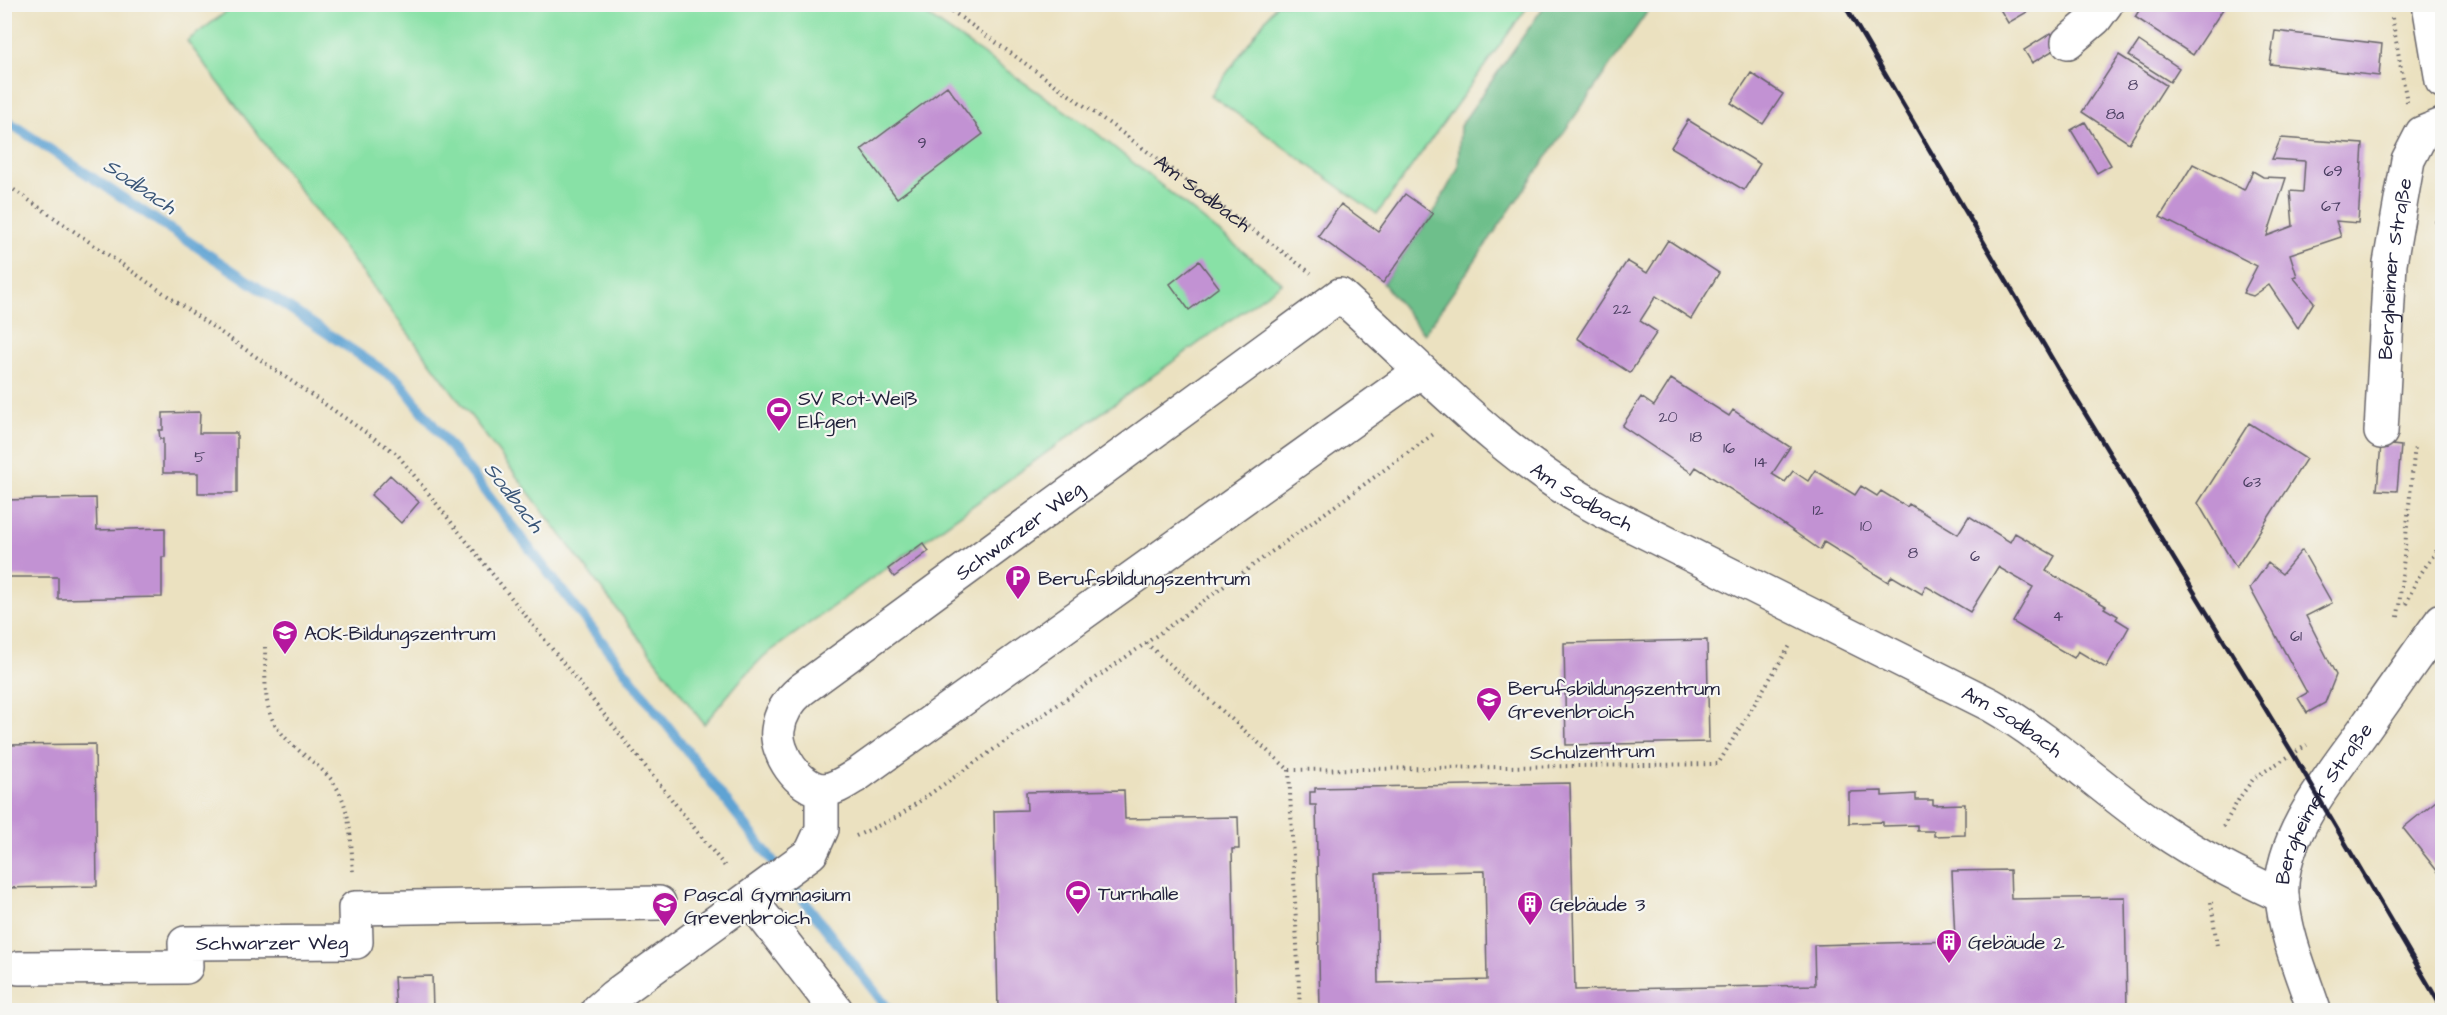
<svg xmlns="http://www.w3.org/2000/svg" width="2447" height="1015" viewBox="0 0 2447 1015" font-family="'Architects Daughter',sans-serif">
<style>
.green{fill:#88e1a6;stroke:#558270;stroke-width:1.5}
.forest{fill:#6ebf8b;stroke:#487063;stroke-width:1.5}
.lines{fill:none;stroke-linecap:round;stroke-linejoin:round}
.stream{stroke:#5ea3d3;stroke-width:10}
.building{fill:#c292d3;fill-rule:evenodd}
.minor-casing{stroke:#68656a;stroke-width:36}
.tertiary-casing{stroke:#68656a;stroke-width:36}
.path{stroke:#68656a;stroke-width:4;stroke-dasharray:1.5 4.5;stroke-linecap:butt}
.minor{stroke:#fff;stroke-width:33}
.tertiary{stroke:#fff;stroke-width:33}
.rail{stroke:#22223b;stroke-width:4.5}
.labels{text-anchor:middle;stroke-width:4.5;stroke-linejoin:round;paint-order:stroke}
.number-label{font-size:16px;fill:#4a3e61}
.street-label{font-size:20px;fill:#22223b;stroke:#f6f6f2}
.poi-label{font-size:20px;fill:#22223b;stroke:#f6f6f2;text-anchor:start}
.water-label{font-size:21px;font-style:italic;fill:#3a5678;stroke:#f6f6f2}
</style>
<rect width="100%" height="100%" fill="#f6f6f2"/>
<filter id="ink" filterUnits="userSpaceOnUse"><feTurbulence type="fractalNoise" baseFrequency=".0167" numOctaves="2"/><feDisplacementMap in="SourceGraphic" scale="12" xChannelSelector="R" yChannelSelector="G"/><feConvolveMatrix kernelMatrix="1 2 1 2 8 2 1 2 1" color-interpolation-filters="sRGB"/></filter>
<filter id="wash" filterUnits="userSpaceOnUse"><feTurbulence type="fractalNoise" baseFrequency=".008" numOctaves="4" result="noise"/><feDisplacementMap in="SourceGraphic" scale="24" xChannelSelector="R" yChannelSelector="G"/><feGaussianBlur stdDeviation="1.35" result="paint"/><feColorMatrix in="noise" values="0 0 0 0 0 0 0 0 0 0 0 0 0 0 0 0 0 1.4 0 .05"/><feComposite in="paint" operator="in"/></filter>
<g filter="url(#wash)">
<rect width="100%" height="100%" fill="#ebe1c0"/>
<!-- green -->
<path class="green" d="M237,4L912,5L1094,131L1282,283L764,656L739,682L704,724L187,41Z
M1276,5V4L1529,5L1377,214L1211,95Z"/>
<!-- forest -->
<path class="forest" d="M1545,5H1652L1424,334L1383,283L1433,214L1458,168L1460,126Z"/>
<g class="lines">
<!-- stream -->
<path class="stream" d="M4,119L399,381L889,1010"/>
</g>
<g id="blocks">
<!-- building -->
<path class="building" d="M1997,4H2041L2008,23Z
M2143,4H2222L2225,6L2193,55L2135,17Z
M2275,31L2382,44L2379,76L2270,64Z
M2051,33L2059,47L2032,63L2024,50Z
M2139,41L2179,68L2170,82L2129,56Z
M2119,55L2166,85L2129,143L2082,112Z
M1751,73L1783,94L1763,124L1731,103Z
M947,86L983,134L897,198L861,150Z
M1688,120L1760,164L1744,190L1671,147Z
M2085,122L2111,165L2097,173L2071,130Z
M2281,138L2363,144L2358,223L2336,221L2341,237L2290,254L2297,276L2293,277L2314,302L2298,328L2269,285L2253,296L2243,293L2257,266L2160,217L2193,164L2244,190L2253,171L2263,177L2286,178L2267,236L2293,226L2290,191L2303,192L2305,161L2272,159Z
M1405,194L1433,214L1383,283L1318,236L1341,204L1378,231Z
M1668,240L1719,273L1691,319L1656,296L1640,321L1657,332L1630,373L1577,338L1627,261L1647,273Z
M1199,261L1219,287L1189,310L1170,284Z
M1671,379L1729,416L1733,410L1790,447L1772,474L1785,482L1793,471L1808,481L1815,470L1855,495L1861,486L1877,496L1881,491L1907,507L1909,504L1958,534L1969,516L2010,542L2015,533L2055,556L2046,571L2106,606L2104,608L2118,616L2116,619L2129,627L2106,668L2078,651L2074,658L2013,622L2033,587L1998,567L1970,612L1926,586L1922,594L1892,576L1888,582L1824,542L1820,550L1766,512L1696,467L1692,473L1622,426L1641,397L1654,406Z
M200,412L199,433H237V493H198V473H163V439H160L159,430H163V413Z
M2249,423L2306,459L2236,568L2198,503Z
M2381,444L2401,446L2397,491L2377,490Z
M390,475L419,502L401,523L371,495Z
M96,498L97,530L165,528V557H162V597L58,599V577H4V500Z
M923,543L929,551L894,577L888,569Z
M2302,550L2332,603L2306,616L2336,675L2325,703L2307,713L2298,698L2307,693L2250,588L2268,563L2282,574Z
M1707,640L1709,742L1566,745L1564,643Z
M95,744L97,886L4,888V745Z
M1570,783L1575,990L1815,985L1814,945L1955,941L1952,871L2010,870L2011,899L2125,897L2127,1010H1320L1316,805H1310V792H1315V788ZM1485,871L1487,980L1378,983L1376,873Z
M1124,790L1125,819L1238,817L1239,849H1232L1236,1010H998L994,811L1027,810L1026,792Z
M1882,791V796L1916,794V800H1933V805L1965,804V835L1934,836V831H1917V825L1883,826V822L1849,823V792Z
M2442,796V877L2403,828Z
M432,976L433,1010H396L394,977Z"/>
</g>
</g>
<g filter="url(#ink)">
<use href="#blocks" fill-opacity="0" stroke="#68656a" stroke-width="1.5"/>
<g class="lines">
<defs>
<g id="minor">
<path d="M2068,42L2095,19L2106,4"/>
<path id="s2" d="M1421,371L857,775C847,781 835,790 823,790C799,789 775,752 778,730C780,713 788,701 801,690L1340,295C1425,371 1502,457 1603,511L1991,705C2052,740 2103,790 2161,830C2199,856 2240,877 2282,896"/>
<path id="s3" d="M2381,432L2390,263L2408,160L2422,133L2442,125"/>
<path d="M750,899L836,1010"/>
<path id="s4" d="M19,968L186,967L185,943L356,942L355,908L659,903"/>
<path d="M598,1010L614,996L811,853L822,829V790"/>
</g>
<g id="tertiary">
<path d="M2429,4L2442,81"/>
<path id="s5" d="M2314,1010C2302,974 2285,935 2282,896C2278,836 2336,770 2368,724C2393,689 2417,654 2442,620"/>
</g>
</defs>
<!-- minor casing -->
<use href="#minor" class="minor-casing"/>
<!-- tertiary casing -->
<use href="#tertiary" class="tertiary-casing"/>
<!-- path -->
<g class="path">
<path id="s1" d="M942,4L1117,129L1311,273"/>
<path d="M2270,4L2279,11L2283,4"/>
<path d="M2392,18L2407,102"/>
<path d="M4,183L397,454L727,869"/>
<path d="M2436,220L2442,242"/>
<path d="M2406,604L2417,579L2442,543"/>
<path d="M2398,617L2415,445"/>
<path d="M1146,643L1289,770L1718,764L1791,644"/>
<path d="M265,647C266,668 263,696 271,716C282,743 311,757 330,778C352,804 351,843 353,875"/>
<path d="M1289,770L1300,1010"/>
<path d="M2223,827L2240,797L2254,778L2307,745"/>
<path d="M856,836L897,817L1146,643L1435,433"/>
<path d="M2211,902L2217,946"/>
</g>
<!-- minor -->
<use href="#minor" class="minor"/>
<!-- tertiary -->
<use href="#tertiary" class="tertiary"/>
<!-- rail -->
<path class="rail" d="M1844,4L2061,374L2293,754L2442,1008"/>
</g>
</g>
<!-- icons -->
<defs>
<symbol id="stadium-pin" viewBox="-11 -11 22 30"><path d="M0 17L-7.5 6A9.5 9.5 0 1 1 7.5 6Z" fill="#b5179e" stroke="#f6f6f2"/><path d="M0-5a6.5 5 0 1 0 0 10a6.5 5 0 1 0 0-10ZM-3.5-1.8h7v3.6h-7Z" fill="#fff"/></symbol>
<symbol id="parking-pin" viewBox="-11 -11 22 30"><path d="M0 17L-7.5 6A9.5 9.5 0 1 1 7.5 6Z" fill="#b5179e" stroke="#f6f6f2"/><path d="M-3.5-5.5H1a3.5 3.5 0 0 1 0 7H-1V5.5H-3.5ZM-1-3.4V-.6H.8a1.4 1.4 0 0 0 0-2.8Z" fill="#fff"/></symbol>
<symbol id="school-pin" viewBox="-11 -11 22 30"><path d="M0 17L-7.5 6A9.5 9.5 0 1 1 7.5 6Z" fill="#b5179e" stroke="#f6f6f2"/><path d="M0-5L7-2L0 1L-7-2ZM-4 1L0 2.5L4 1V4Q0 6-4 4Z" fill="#fff"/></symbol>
<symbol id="building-pin" viewBox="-11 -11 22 30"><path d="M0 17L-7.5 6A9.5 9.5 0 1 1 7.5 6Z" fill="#b5179e" stroke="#f6f6f2"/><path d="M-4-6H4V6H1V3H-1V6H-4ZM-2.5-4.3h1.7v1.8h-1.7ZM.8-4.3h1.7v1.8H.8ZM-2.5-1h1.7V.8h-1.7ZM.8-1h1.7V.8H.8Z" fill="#fff"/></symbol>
</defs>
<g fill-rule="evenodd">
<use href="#stadium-pin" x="764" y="395" width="30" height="40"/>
<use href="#parking-pin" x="1003" y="563" width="30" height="40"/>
<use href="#school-pin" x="270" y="618" width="30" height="40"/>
<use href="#school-pin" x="1474" y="685" width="30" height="40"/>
<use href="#stadium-pin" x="1063" y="878" width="30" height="40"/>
<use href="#building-pin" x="1515" y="889" width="30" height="40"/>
<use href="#school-pin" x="650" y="890" width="30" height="40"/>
<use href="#building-pin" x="1934" y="927" width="30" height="40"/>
</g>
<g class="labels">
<!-- number labels -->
<g class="number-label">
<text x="2133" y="90">8</text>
<text x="2115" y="119">8a</text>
<text x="922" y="148">9</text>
<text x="2333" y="176">69</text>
<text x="2331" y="211">67</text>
<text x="1622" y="314">22</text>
<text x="1668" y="422">20</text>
<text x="1696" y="442">18</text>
<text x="1729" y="453">16</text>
<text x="200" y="462">5</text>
<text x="1761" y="467">14</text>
<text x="2252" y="487">63</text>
<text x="1818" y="515">12</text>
<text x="1866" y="531">10</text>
<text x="1913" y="558">8</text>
<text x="1975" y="561">6</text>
<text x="2058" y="621">4</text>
<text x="2296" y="641">61</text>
</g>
<!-- street labels -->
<g class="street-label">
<text dy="7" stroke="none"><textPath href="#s1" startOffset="322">Am Sodbach</textPath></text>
<text dy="7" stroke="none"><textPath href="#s3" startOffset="164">Bergheimer Straße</textPath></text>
<text dy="7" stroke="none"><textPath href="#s2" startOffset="1844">Am Sodbach</textPath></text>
<text dy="7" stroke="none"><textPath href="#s2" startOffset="1130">Schwarzer Weg</textPath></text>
<text dy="7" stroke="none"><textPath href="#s2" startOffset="2330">Am Sodbach</textPath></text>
<text transform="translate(1592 751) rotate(-1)" y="7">Schulzentrum</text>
<text dy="7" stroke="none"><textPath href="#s5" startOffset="222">Bergheimer Straße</textPath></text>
<text dy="7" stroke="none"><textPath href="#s4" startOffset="278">Schwarzer Weg</textPath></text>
</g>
<!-- poi labels -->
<g class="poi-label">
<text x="798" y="405">SV Rot-Weiß<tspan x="798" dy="23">Elfgen</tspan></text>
<text x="1038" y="585">Berufsbildungszentrum</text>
<text x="304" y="640">AOK-Bildungszentrum</text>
<text x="1508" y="695">Berufsbildungszentrum<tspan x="1508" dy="23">Grevenbroich</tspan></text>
<text x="1098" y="900">Turnhalle</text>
<text x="684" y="901">Pascal Gymnasium<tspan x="684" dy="23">Grevenbroich</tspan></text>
<text x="1550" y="911">Gebäude 3</text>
<text x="1968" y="949">Gebäude 2</text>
</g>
<!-- water labels -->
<g class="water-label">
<text transform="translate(140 186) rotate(34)" y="7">Sodbach</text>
<text transform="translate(514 497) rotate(52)" y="7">Sodbach</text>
</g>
</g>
<!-- margin -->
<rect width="2447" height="1015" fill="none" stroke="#f6f6f2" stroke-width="24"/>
</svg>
